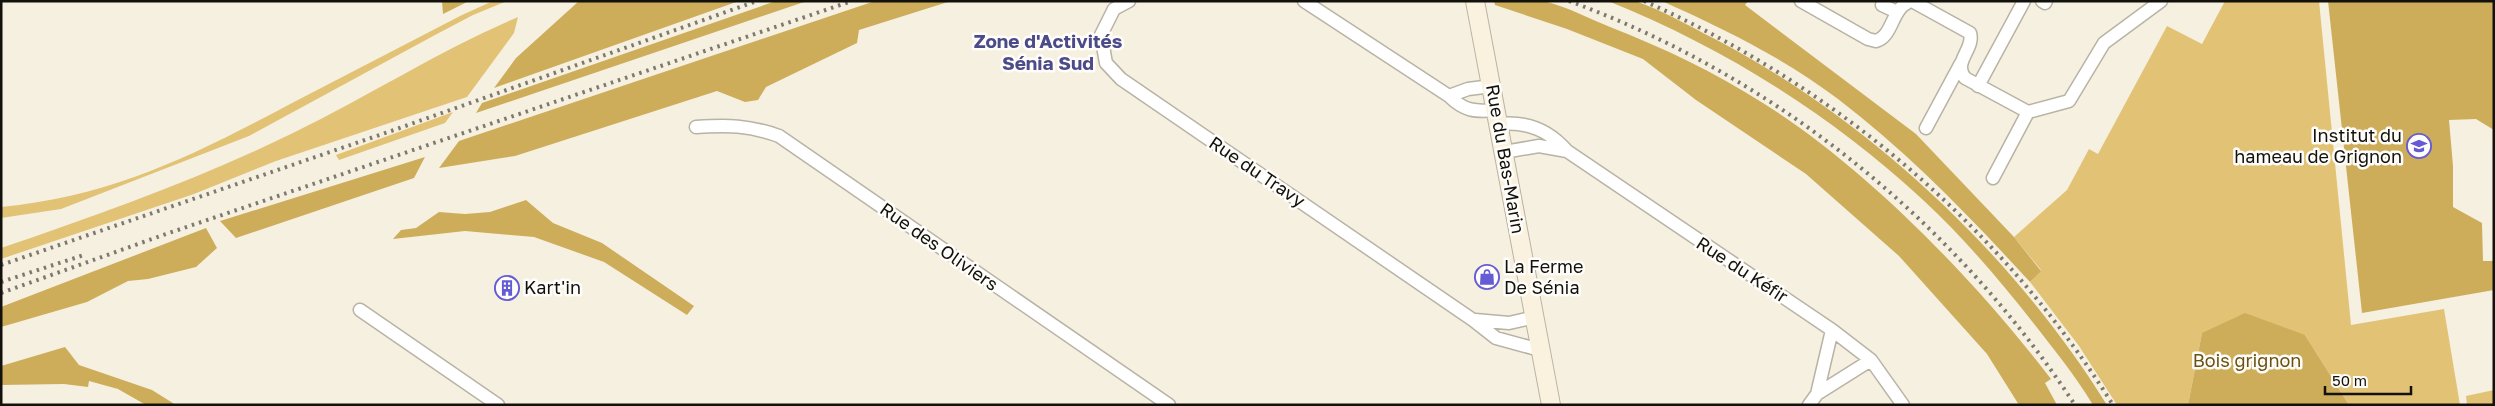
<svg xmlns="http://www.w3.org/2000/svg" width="2495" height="406" viewBox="0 0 2495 406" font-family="'Golos Text',sans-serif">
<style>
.green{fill:#e2c275}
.forest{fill:#cead5a}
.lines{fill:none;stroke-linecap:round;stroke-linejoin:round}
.minor-casing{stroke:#b9b3a5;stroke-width:15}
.secondary-casing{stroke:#b9b3a5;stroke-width:20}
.minor{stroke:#fff;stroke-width:12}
.secondary{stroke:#faf2de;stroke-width:18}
.rail{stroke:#7d796f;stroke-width:4;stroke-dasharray:2.5 5;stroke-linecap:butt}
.labels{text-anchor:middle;stroke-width:5;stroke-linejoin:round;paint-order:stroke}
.poi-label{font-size:18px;fill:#13110c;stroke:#fffdfa;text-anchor:start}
.street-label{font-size:18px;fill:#13110c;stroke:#fffdfa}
.park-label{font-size:18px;fill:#695212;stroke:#fffdfa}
.neighbourhood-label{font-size:19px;font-weight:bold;fill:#4c4b89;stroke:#fffdfa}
</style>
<rect width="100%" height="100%" fill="#f6f0e1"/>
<!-- green -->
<path class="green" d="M493,1H507L473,15L435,35L249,136L61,209L1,218V207C114,196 196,154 294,102C350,73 406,44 462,15Z
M2225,1H2319L2351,325L2444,309L2460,405H2349L2305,335L2202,333L2188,405H2117L2079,346L2030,282L2041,270L2014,237L2067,190L2089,149L2098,154L2167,26L2202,44Z
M518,17L514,33L467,97L276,161L194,194L1,259V248C101,214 199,179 293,133C369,96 440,50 518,17Z
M453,112L445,123L339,160L336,155Z
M2494,390V405H2467L2466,396Z"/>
<!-- forest -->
<path class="forest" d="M442,1H469L443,14Z
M579,1H739L494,88L516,58Z
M776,1H807L476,113L482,103Z
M875,1H951L859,30L857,43L766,87L758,100L745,102L717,91L515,156L439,168L459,141Z
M1494,1C1510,1 1531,0 1547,2C1568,7 1590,19 1610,27C1664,48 1714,72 1763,103C1867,168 1976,281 2051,379L2045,383L2057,405H2019L1987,354L1899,256L1806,174L1696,100L1643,59L1567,29L1495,5Z
M1608,1C1617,1 1629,0 1638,2C1664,11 1689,26 1713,38C1869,119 2014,255 2107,405H2093C2075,375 2052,347 2031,320C1997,277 1962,236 1922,199C1831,115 1723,47 1608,1Z
M1662,1H1748L1745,5L1916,134L2014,237L2041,271L2030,282C1970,217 1909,153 1838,99C1784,58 1724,29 1662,1Z
M2328,1H2494V130L2476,119L2449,120L2453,166V207L2482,223L2483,261H2494V290L2362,313Z
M425,157L414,178L236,238L220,221Z
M526,200L553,223L602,243L694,306L687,315L604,262L534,237L465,231L393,239L401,230L416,228L439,212L465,214L490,212Z
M206,228L217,248L196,267L148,279L128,281L87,302L1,327V307Z
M2245,313L2305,335L2349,405H2188L2202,333Z
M65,347L79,365L152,390L176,405H146L118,389L89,381L88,387L64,384L1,385V366Z"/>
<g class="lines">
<defs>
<path id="minor" d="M1129,1L1114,9L1101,35L1106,63L1121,79L1473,320L1496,338L1540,350
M1304,1L1449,96C1464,111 1475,112 1496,110
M1801,1L1868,39L1876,41C1894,36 1891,6 1912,1L1970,33C1975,49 1952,62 1965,78L2028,112L2069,101L2104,43L2161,1
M1884,1L1882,5L1897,12
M2042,1L2045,3L2046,1
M1978,86L2024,1
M1449,96L1468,89L1492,86
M1499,124C1526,121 1549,130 1567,151L1832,330L1871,360L1903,405
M696,127C728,125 748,125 779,136L1169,405
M1926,128L1961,63
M1504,152L1539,146L1567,151
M1993,178L2028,112
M360,310L498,405
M1475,320L1509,323L1535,317
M1817,394L1871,360
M1809,405L1817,394L1832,330"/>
<path id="secondary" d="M1475,1L1551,405"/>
</defs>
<!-- minor casing -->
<use href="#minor" class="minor-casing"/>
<!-- secondary casing -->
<use href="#secondary" class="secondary-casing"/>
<!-- minor -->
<use href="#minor" class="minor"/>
<!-- secondary -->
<use href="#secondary" class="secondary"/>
<!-- rail -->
<path class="rail" d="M1569,1C1776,77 1954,221 2075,405
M1644,1C1835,86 2002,227 2113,405
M1,265L394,130L757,1
M1,282L84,255
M1,293L166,234L852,1"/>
</g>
<!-- icons -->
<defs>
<symbol id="university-ring" viewBox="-11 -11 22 22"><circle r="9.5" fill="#fffdfa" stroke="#655cd5" stroke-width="1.5"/><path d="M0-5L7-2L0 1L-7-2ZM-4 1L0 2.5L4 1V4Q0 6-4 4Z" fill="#655cd5"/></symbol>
<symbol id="shop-ring" viewBox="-11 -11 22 22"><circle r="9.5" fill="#fffdfa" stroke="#655cd5" stroke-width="1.5"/><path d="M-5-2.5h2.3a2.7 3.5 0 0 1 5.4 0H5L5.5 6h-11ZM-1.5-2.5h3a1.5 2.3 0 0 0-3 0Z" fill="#655cd5"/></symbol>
<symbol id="building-ring" viewBox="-11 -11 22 22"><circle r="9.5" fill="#fffdfa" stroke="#655cd5" stroke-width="1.5"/><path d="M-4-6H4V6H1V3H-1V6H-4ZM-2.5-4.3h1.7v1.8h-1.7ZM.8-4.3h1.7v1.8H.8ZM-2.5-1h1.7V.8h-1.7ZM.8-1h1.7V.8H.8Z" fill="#655cd5"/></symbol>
</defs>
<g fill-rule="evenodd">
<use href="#university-ring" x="2405" y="132" width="28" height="28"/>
<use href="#shop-ring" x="1473" y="263" width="28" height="28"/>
<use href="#building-ring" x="493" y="274" width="28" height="28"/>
</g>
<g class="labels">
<!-- poi labels -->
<g class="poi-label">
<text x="2402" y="142" text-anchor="end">Institut du<tspan x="2402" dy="21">hameau de Grignon</tspan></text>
<text x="1504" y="273">La Ferme<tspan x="1504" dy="21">De Sénia</tspan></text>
<text x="524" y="294">Kart'in</text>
</g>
<!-- street labels -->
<g class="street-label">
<text transform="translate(1505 159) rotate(80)" y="6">Rue du Bas-Marin</text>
<text transform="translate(1257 172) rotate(34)" y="6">Rue du Travy</text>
<text transform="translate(939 247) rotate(35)" y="6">Rue des Oliviers</text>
<text transform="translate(1742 270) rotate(33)" y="6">Rue du Kéfir</text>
</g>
<!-- park labels -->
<g class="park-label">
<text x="2247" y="367">Bois grignon</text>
</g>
<!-- neighbourhood labels -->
<g class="neighbourhood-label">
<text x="1048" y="48">Zone d'Activités<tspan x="1048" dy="22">Sénia Sud</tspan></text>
</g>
</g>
<!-- border -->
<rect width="2495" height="406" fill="none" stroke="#13110c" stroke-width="5"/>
<!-- scale -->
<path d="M2325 386v8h86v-8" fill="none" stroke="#13110c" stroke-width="2.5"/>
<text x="2332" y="386" font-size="15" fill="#13110c" stroke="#fffdfa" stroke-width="4" paint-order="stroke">50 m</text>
</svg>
